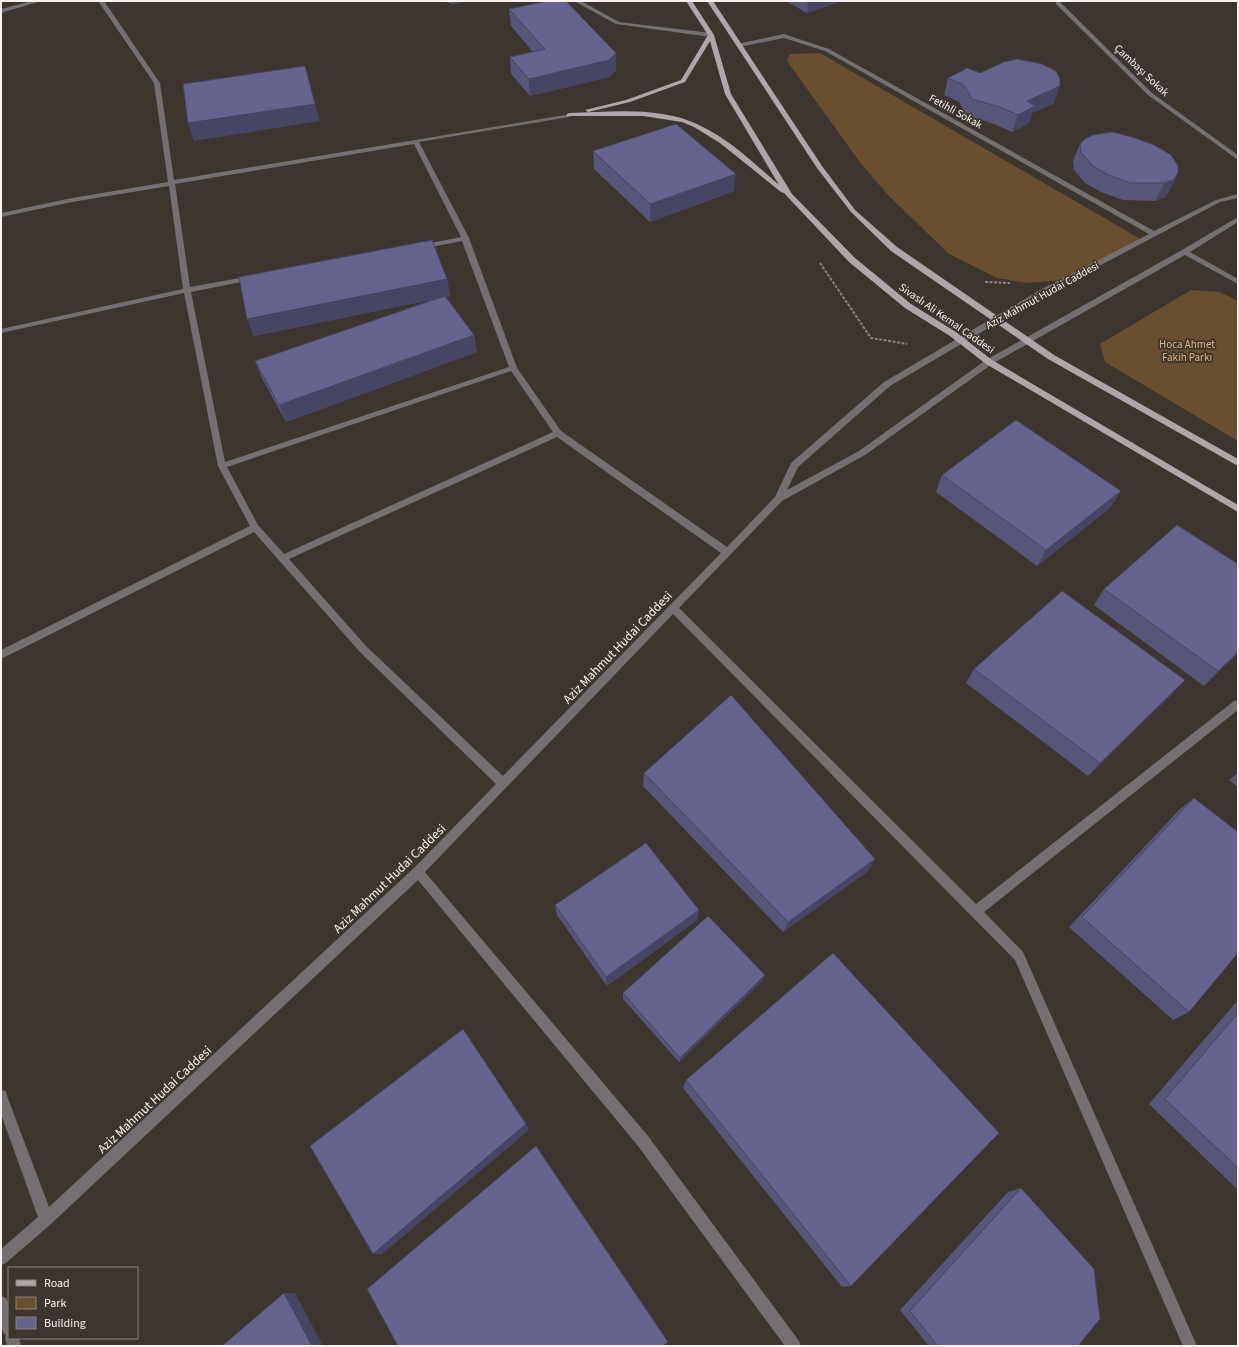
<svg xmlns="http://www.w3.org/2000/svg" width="1239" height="1347" viewBox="0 0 1239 1347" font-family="'Source Sans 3',sans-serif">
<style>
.green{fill:#6a4e30}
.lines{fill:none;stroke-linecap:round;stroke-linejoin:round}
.path{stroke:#8a847e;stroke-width:2;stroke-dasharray:3 1.5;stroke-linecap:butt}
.minor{fill:#746f71;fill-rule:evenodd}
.major{fill:#b0a6aa;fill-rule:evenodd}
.wall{fill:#58557b}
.shaded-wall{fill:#474564}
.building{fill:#66638f;stroke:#474564}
.labels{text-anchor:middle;stroke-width:3.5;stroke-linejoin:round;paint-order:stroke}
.far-street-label{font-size:11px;fill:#f9f4f0;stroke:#3d362f}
.far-park-label{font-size:11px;fill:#ebb379;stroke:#3d362f}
.street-label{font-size:13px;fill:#f9f4f0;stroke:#3d362f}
</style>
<rect width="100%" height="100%" fill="#3d362f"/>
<!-- green -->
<path class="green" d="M820,53L1142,240L1063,280L1027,283L997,278L949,254L887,194L859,161L787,61L790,54Z
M1191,290L1220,292L1238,301V441L1105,362L1100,344Z"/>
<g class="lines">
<!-- path -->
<path class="path" d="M820,263L871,338L907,344
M985,282L1010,283"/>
<!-- minor -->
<path class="minor" d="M32,1H41L1,13V9Z
M98,1H104L160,83L174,180L571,114V116L569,117L419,142L469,238L517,368L561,431L727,547L775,497L791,463L884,382L1040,290L1149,234L825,51L784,38L739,47L737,46V44L784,34L829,49L1154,231L1216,200L1238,194V198L1220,202L1046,294L890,386L798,467L787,490L859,451L986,360L1182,250L1238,217V222L1190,252L1238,279V284L1185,255L992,364L865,455L782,501L679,608L976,904L1234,701L1238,700V710L984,912L1023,952L1197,1346H1183L1015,960L673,614L425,872L648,1136L799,1341L801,1346H785L638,1146L418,880L51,1224L6,1263L1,1265V1249L38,1217L1,1114V1090L6,1091L7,1096L49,1207L414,868L496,784L360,652L254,532L1,659V650L250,526L218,466L184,293L1,333V329L183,289L169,186L72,202L1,217V213L72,198L168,182L154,83ZM414,144L461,237L421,245L417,247L421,249L462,241L509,367L225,462L191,292L251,280L255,278L251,276L190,287L175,184ZM511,371L553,432L284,554L258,525L227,467ZM557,437L721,553L503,776L366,646L289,559Z
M574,1H581L619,22L711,33L714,35L711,37L616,24Z
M1056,2H1060L1152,93L1238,155V160L1148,95L1056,4Z
M1,1296L6,1298L9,1306V1338H19L21,1346H7L5,1338L6,1335L4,1334L1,1326Z"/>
<!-- major -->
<path class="major" d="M686,1H692L714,35L731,94L792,194L855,258L911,304L956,332L992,360L1238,505V512L986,364L950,336L905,308L849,262L784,193L781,192L720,143L694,127L682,122L643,116H567V114L569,113C611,112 660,106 699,125C729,139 754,163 779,185L725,94L710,41L685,82L630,102L588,112L585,110L626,100L681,80L708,35Z
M707,1H713L822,166L855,210L897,247L1054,355L1238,459V466L1048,359L891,251L851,212L817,168Z"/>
</g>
<!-- wall -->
<path class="wall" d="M441,1H467L454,4Z
M786,1H841L807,13Z
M509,9L616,70L609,77L530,96L511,74L510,57L533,52L511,26Z
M948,78L1054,103L1032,113L1029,123L1012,132L994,124L967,116L959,102L944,95Z
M1080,144L1178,173L1169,191L1165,197L1155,201L1123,200L1101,192L1085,183L1074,170L1073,161Z
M593,151L734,191L650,222L594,169Z
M447,279L450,296L445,297L474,335L477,352L286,422L262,378L255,361L435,299L254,336L247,319Z
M942,475L1110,508L1037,566L936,492Z
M1238,564V653L1204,686L1094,605L1104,589Z
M974,669L1172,694L1088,776L966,683Z
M644,773L875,859L868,871L783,932L643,786Z
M1238,773V787L1229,780Z
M1194,798L1189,1012L1173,1020L1069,927L1179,810Z
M555,905L699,910L697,920L607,986L557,915Z
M765,975L762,981L679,1062L623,999V993Z
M1238,1000V1190L1149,1104Z
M686,1080L851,1286L842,1287L683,1088Z
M1021,1188L1078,1346H929L900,1310L1008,1192Z"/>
<!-- shaded-wall -->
<path class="shaded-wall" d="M454,1H467L454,4Z
M808,1H841L807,13Z
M616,53V70L609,77L530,96L529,79Z
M1060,86L1054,103L1032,113L1029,123L1012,132L1018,115L1027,101Z
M315,104L320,121L194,141L188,123Z
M1178,173L1169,191L1165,197L1155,201L1164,183Z
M736,174L734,191L650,222V204Z
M447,279L450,296L254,336L247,319Z
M474,335L477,352L286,422L279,405Z
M1121,491L1110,508L1037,566L1046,550Z
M1238,652V653L1204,686L1218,671Z
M1185,680L1172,694L1088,776L1100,763Z
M875,859L868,871L783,932L788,922Z
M699,910L697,920L607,986L606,977Z
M765,975L762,981L679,1062L680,1058Z
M526,1124L529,1130L381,1255L373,1254Z
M284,1293H295L323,1346H312Z"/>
<!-- building -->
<path class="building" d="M548,1H566L616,53L609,60L529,79L510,57L545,49L509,9Z
M1017,59L1042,64L1056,71L1060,79V86L1027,101L1035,106L1018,115L1000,107L972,99L964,85L948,78L967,68L980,73L1004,62Z
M305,66L315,104L188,123L183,84Z
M676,124L736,174L650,204L593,151Z
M1113,132L1135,138L1154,145L1171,155L1178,166V173L1173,180L1164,183H1131L1109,175L1093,166L1081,152L1080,144L1085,139L1093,135Z
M432,240L447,279L247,319L239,277Z
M445,296L474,335L279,405L255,361Z
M1016,420L1121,491L1046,550L942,475Z
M1177,525L1238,564V652L1218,671L1104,589Z
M1062,591L1185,680L1100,763L974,669Z
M731,695L875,859L788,922L644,773Z
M1194,798L1238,832V953L1189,1012L1082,917Z
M646,843L699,910L606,977L555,905Z
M708,916L765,975L680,1058L623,993Z
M833,953L999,1133L851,1286L686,1080Z
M1238,1013V1168L1165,1099Z
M463,1029L526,1124L373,1254L310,1146Z
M536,1146L668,1342L663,1346H398L367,1289Z
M1021,1188L1094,1269L1100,1319L1078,1346H938L910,1311Z
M284,1293L312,1346H222Z"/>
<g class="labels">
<!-- far-street labels -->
<g class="far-street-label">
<text transform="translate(1142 70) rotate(43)" y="4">Çambaşı Sokak</text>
<text transform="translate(956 111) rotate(29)" y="4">Fetihli Sokak</text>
<text transform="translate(1042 295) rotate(-29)" y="4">Aziz Mahmut Hudai Caddesi</text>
<text transform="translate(947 318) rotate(35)" y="4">Sivaslı Ali Kemal Caddesi</text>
</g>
<!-- far-park labels -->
<g class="far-park-label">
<text x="1187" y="348">Hoca Ahmet<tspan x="1187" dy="13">Fakih Parkı</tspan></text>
</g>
<!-- street labels -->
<g class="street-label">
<text transform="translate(617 647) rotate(-46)" y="5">Aziz Mahmut Hudai Caddesi</text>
<text transform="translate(389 878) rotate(-44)" y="5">Aziz Mahmut Hudai Caddesi</text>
<text transform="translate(154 1099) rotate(-43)" y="5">Aziz Mahmut Hudai Caddesi</text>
</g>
</g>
<!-- border -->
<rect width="1239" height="1347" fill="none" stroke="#f9f4f0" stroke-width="4"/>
<!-- legend -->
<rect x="8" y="1267" width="130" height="72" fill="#3d362f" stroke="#88827c"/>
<rect x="16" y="1280" width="20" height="6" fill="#b0a6aa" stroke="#88827c"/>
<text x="44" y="1287" font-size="12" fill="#f9f4f0">Road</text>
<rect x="16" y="1297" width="20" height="12" fill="#6a4e30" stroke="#88827c"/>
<text x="44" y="1307" font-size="12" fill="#f9f4f0">Park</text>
<rect x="16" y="1317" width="20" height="12" fill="#66638f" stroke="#88827c"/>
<text x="44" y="1327" font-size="12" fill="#f9f4f0">Building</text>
</svg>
